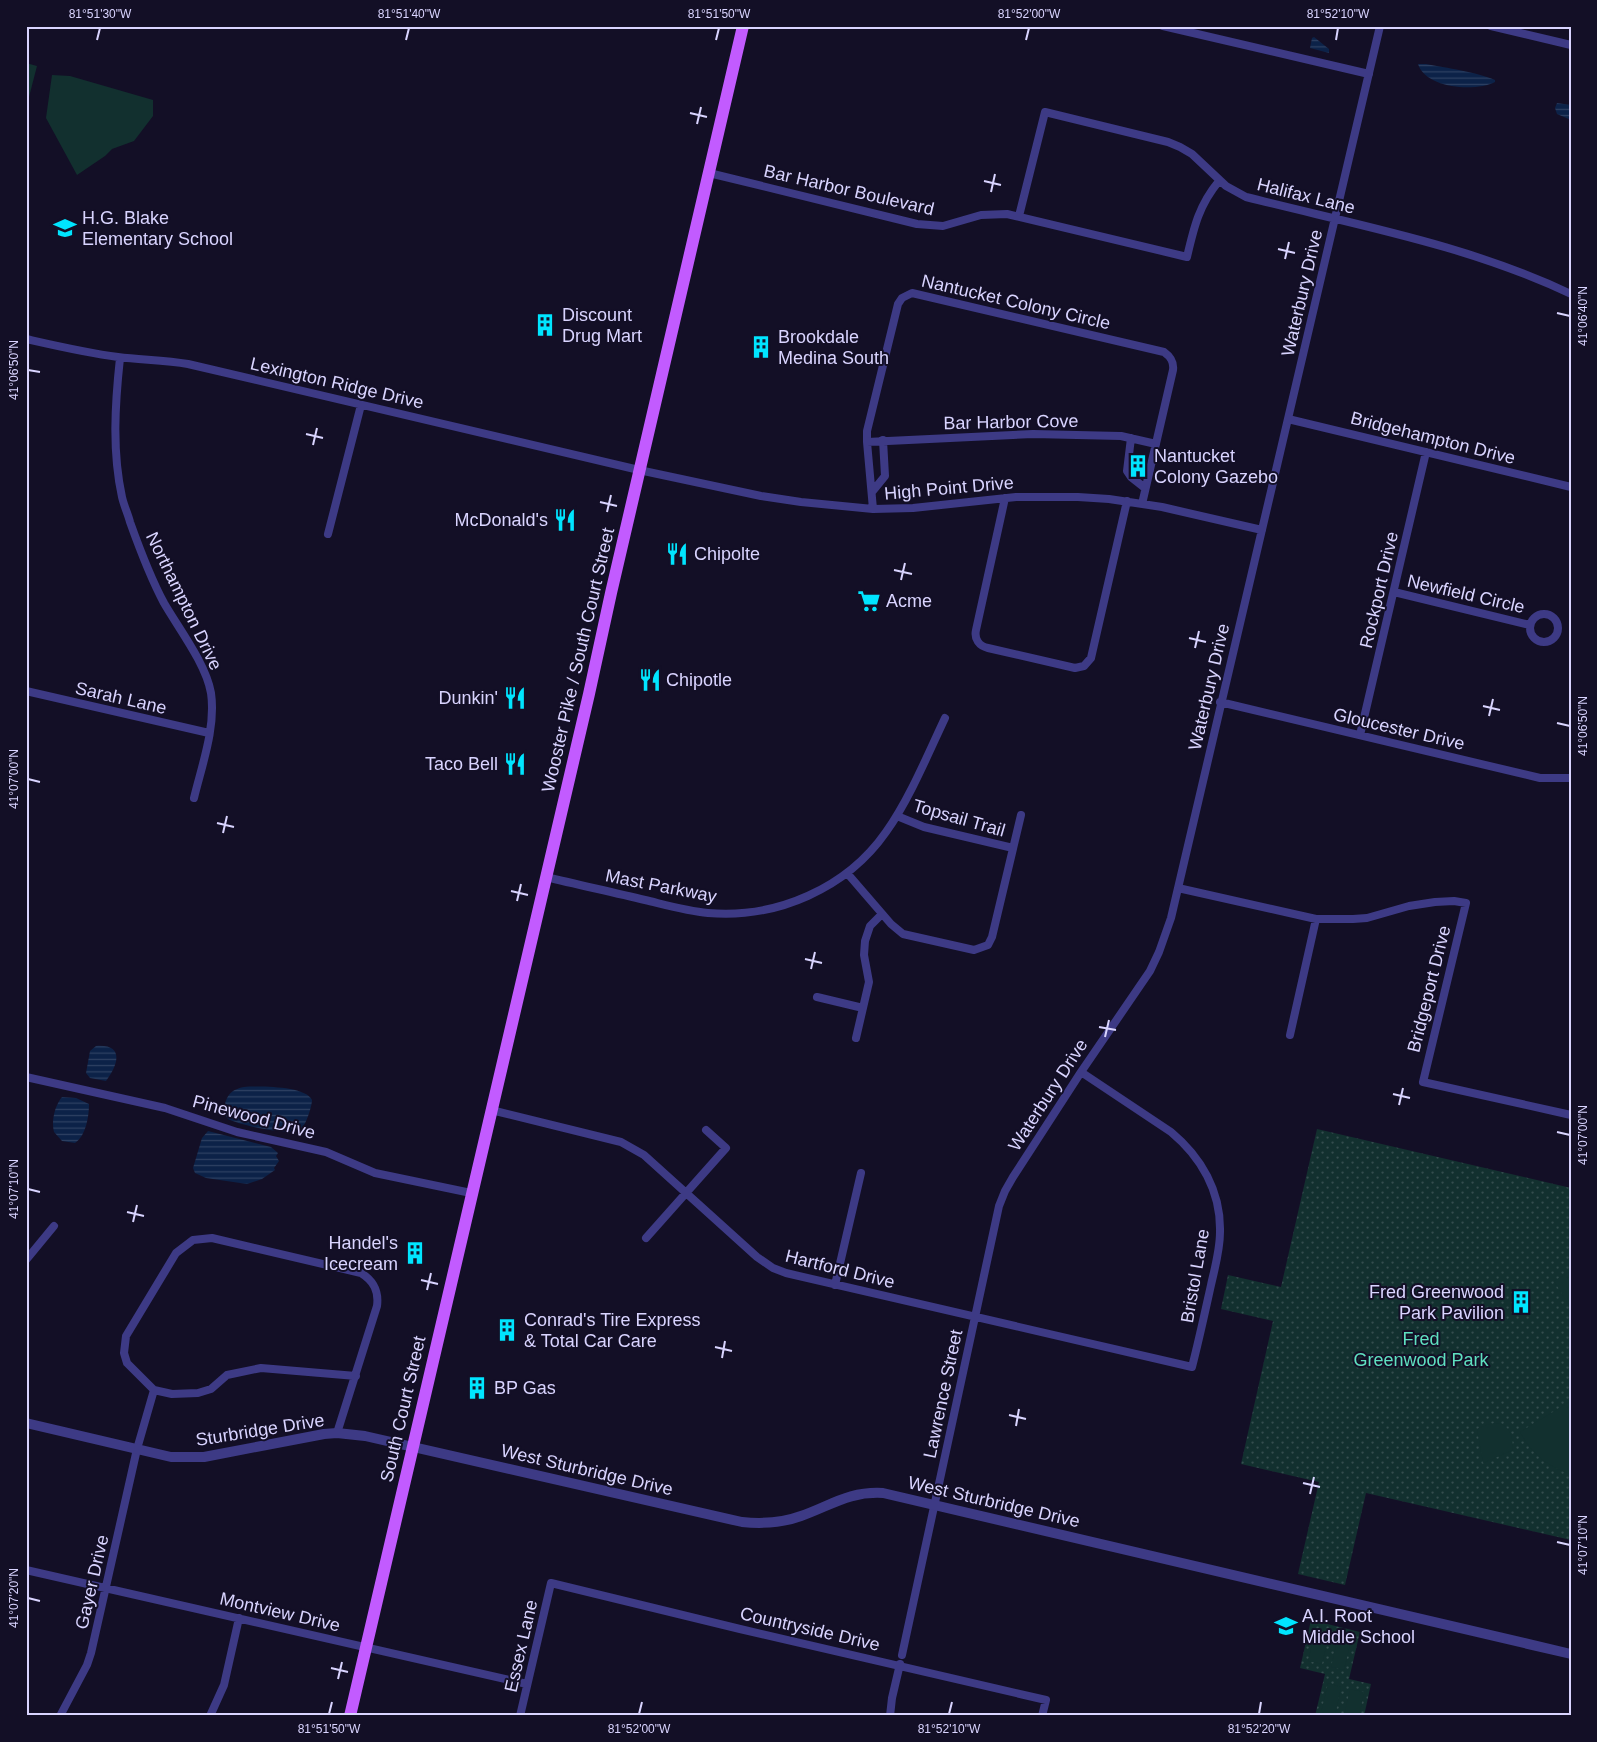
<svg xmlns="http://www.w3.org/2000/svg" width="1597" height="1742" viewBox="0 0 1597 1742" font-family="Arial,sans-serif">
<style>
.park{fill:url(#park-dots)}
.pitch{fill:#12302f}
.water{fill:url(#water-rules)}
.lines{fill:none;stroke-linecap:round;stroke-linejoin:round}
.minor{stroke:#3d3a85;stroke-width:8}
.tertiary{stroke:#3d3a85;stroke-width:10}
.primary{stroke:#c25bff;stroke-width:12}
.ticks{fill:none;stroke:#d9d4ff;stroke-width:2}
.labels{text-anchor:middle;stroke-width:4;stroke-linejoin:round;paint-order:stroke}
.street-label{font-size:18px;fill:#d9d4ff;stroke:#130f26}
.poi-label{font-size:18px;fill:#d9d4ff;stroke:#130f26;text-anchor:start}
.park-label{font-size:18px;fill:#5fe0c0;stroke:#130f26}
.neatline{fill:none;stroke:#d9d4ff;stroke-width:2}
.ticks-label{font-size:12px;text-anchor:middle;fill:#d9d4ff}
</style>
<defs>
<pattern id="park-dots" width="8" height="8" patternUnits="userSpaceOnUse" patternTransform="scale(1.25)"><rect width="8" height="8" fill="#12302f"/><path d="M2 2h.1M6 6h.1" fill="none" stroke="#344d4e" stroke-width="1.8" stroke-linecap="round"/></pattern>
<pattern id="water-rules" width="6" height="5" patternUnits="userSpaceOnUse" patternTransform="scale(1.25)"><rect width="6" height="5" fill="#0c2248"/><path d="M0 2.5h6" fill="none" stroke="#2f4163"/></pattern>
</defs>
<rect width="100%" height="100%" fill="#130f26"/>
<!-- park -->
<path class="park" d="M1317,1129L1571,1188V1540L1366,1493L1345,1585L1298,1574L1319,1482L1241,1464L1273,1321L1221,1309L1228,1275L1281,1287Z
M1311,1620L1360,1632L1349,1679L1371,1684L1364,1716H1315L1325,1674L1300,1668Z"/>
<!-- pitch -->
<path class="pitch" d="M26,63L37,66L29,97L26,96Z
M52,75L70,76L153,100V116L134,141L112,149L105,156L77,175L46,118Z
M1571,1271V1308L1554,1281Z
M1571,1401V1474C1548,1467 1531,1453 1520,1432Z
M1495,1423C1510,1424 1513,1436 1513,1450L1483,1463L1477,1429L1486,1425Z
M1315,1631L1329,1635L1322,1664L1308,1661Z
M1338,1637L1351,1640L1344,1670L1331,1667Z
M1328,1683L1341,1687L1335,1716L1321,1713Z
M1350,1689L1364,1692L1359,1716H1344Z"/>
<!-- water -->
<path class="water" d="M1314,37L1329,49V53L1310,48L1312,38Z
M1418,64H1426C1446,68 1477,72 1495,80V82C1476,92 1426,89 1418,64Z
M1557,103L1571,105V120L1557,114L1555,108Z
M96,1046C125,1044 118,1065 106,1081L90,1078L86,1073L90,1051Z
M244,1087C259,1086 306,1086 312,1100C312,1106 306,1125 301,1129C290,1137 240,1125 228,1119L223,1112C226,1097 229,1090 244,1087Z
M62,1097L76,1098L89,1104C89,1116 86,1136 75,1143L62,1141L54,1132C51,1121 55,1105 62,1097Z
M208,1131L271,1147L278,1153L276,1156L279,1161L274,1168L275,1170L262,1179L247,1184L206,1178L195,1173L193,1168L202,1138Z"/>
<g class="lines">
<!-- minor -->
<path class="minor" d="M1163,26L1369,74
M1491,26L1571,45
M709,173L917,224L943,226L981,215L1007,214L1187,257C1194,227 1199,205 1219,181
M1019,216L1045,112L1168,142L1180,147L1192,154L1226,186L1246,197C1356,225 1468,245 1571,294
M26,339C57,346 87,353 118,357C141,360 164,360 188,364L639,470L761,496L801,502L873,509L913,508L1016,497H1078L1109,499L1162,507L1262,530
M120,358C115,404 112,451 122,497C124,506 128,514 130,522C140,550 150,577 164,603C179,629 206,664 211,693C216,727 202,765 194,798
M1288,419L1571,487
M1131,438L1127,471L1131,477L1145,488
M867,442L1033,434L1121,436L1156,444
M872,492L885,476L883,440
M1005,498L976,630C974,639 979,646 988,648L1075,668L1084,666L1091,658L1127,501
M873,509L867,442V431L898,304L902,298L912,293L1164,352C1171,357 1174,362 1173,370L1142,504
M328,534L361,405
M1394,592L1530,625
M1530 628a14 14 0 1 1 28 0a14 14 0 1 1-28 0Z
M26,691L209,733
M1220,702L1540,778H1571
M1360,735L1426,452
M897,816L924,827L1013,848
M847,873L891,924L903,934L974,950L988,945L992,937L1021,815
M546,877C579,885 612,892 645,900C666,905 687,911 708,913C777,919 847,888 886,832C909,800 928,754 945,718
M1178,888L1316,919H1353L1367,918L1409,906L1435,902L1454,901L1466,903L1423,1082L1571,1115
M817,997L863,1008
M1290,1035L1316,919
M856,1038L869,982L864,955L865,941L870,926L882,914
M26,1077L165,1108L237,1132L326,1152L375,1173L471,1193
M491,1110L621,1142L644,1155L757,1257L773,1268L786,1273L1192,1367C1199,1340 1205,1312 1211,1285C1215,1267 1220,1250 1220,1232C1221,1191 1201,1157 1171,1132L1081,1072
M646,1238L726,1148L706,1130
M26,1260L54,1226
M835,1285L861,1173
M154,1390L172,1394L198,1393L211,1389L227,1375L261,1368L356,1376
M26,1570L527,1684
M902,1655L999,1206L1005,1191L1013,1177L1081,1072L1150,971L1159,952L1171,918L1380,26
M60,1716L87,1665L91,1653L137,1449L154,1390L127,1363L124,1353L126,1336L176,1253L193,1240L212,1238L361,1273C374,1281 379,1291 377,1306L337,1433
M210,1716L224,1685L239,1618
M520,1716L551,1583L740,1629L1046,1700L1042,1716
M890,1716L892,1698L900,1664"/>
<!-- tertiary -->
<path class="tertiary" d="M26,1423L171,1457H204L324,1434L337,1433L365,1436L742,1522C762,1524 782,1523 801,1516C830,1506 849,1491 883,1493L1571,1654"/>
<!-- primary -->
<path class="primary" d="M350,1716L589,694L611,593L743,26"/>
</g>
<!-- ticks -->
<path class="ticks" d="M97,40L100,28M406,40L409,28M716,40L719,28M1026,40L1029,28M1336,40L1338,28M690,113L707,117M697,124L701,107M984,181L1001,185M991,192L995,174M1278,249L1295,253M1285,259L1289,242M1557,313L1570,316M28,370L40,372M306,434L323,438M313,445L317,428M600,502L617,506M607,512L611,495M894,570L912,574M901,580L905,563M1189,638L1206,642M1195,648L1199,631M1483,706L1500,710M1489,716L1493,699M1557,723L1570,726M28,779L40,782M217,823L234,827M223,833L227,816M511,891L528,895M517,901L521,884M805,959L822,963M811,969L815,952M1099,1027L1116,1030M1105,1037L1109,1020M1393,1094L1410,1098M1399,1105L1403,1088M1557,1132L1570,1135M28,1189L40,1192M127,1212L144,1216M133,1222L137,1205M421,1280L438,1284M427,1290L431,1273M715,1347L732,1351M722,1358L725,1341M1009,1415L1026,1419M1016,1426L1019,1409M1303,1483L1320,1487M1310,1494L1314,1477M1557,1542L1570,1545M28,1598L40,1601M331,1668L348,1672M338,1679L342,1662M329,1714L332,1702M639,1714L642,1702M949,1714L952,1702M1259,1714L1261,1702"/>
<!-- icons -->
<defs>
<symbol id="school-bare" viewBox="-9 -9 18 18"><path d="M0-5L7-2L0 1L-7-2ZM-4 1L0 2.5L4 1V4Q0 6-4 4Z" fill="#00e5ff" stroke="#130f26" stroke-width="2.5" paint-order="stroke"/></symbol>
<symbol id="building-bare" viewBox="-9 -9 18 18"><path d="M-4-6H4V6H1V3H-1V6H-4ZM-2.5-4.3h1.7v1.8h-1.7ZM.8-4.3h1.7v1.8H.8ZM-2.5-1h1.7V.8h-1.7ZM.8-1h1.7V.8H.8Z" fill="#00e5ff" stroke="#130f26" stroke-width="2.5" paint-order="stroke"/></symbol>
<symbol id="restaurant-bare" viewBox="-9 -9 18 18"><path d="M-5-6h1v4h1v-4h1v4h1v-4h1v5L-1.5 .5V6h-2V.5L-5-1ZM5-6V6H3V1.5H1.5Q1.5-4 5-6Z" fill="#00e5ff" stroke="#130f26" stroke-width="2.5" paint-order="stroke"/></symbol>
<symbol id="supermarket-bare" viewBox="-9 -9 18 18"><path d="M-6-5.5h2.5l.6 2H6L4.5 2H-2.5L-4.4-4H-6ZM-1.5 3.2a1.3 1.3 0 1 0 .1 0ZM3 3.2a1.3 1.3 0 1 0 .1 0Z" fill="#00e5ff" stroke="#130f26" stroke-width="2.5" paint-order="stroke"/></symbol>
</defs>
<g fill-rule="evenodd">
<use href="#school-bare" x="49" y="212" width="32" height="32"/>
<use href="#building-bare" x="529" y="309" width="32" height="32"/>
<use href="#building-bare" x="745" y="331" width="32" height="32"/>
<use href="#building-bare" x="1122" y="450" width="32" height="32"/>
<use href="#restaurant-bare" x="549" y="504" width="32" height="32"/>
<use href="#restaurant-bare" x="661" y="538" width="32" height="32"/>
<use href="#supermarket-bare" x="853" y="585" width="32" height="32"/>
<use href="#restaurant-bare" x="634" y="664" width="32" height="32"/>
<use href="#restaurant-bare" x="499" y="682" width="32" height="32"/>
<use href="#restaurant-bare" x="499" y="748" width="32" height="32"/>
<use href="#building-bare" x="399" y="1237" width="32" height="32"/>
<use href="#building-bare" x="1505" y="1286" width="32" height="32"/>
<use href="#building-bare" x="491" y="1314" width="32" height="32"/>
<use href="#building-bare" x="461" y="1372" width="32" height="32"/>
<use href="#school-bare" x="1270" y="1610" width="32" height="32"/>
</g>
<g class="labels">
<!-- street labels -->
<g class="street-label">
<text transform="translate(849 190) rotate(13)" y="6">Bar Harbor Boulevard</text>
<text transform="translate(1306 196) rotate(14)" y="6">Halifax Lane</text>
<text transform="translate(1302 293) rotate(-77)" y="6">Waterbury Drive</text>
<text transform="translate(1016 302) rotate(13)" y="6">Nantucket Colony Circle</text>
<text transform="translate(337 383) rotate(13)" y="6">Lexington Ridge Drive</text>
<text transform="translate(1011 422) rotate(-1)" y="6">Bar Harbor Cove</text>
<text transform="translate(1433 438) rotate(14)" y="6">Bridgehampton Drive</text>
<text transform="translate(949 488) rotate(-5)" y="6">High Point Drive</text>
<text transform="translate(1379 590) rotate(-77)" y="6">Rockport Drive</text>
<text transform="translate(1466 594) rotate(13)" y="6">Newfield Circle</text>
<text transform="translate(184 601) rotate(64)" y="6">Northampton Drive</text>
<text transform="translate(578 660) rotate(-77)" y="6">Wooster Pike / South Court Street</text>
<text transform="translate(1209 687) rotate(-77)" y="6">Waterbury Drive</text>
<text transform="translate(121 698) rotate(13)" y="6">Sarah Lane</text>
<text transform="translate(1399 729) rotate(13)" y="6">Gloucester Drive</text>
<text transform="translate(959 818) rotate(16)" y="6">Topsail Trail</text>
<text transform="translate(661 886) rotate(11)" y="6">Mast Parkway</text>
<text transform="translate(1429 989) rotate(-76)" y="6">Bridgeport Drive</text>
<text transform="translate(1048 1095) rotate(-57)" y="6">Waterbury Drive</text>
<text transform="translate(254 1117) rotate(15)" y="6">Pinewood Drive</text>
<text transform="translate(840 1269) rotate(14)" y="6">Hartford Drive</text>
<text transform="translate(1195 1276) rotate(-80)" y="6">Bristol Lane</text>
<text transform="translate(943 1394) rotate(-78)" y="6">Lawrence Street</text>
<text transform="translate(403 1409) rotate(-77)" y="6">South Court Street</text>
<text transform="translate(260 1430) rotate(-9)" y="6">Sturbridge Drive</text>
<text transform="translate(587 1470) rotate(13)" y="6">West Sturbridge Drive</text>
<text transform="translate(994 1502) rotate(13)" y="6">West Sturbridge Drive</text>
<text transform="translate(92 1582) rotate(-77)" y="6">Gayer Drive</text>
<text transform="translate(280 1612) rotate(13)" y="6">Montview Drive</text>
<text transform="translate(810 1629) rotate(13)" y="6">Countryside Drive</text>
<text transform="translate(521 1646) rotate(-77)" y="6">Essex Lane</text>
</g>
<!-- poi labels -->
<g class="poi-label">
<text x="82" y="224">H.G. Blake<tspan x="82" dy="21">Elementary School</tspan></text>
<text x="562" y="321">Discount<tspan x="562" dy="21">Drug Mart</tspan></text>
<text x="778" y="343">Brookdale<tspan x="778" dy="21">Medina South</tspan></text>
<text x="1154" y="462">Nantucket<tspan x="1154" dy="21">Colony Gazebo</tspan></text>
<text x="548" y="526" text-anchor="end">McDonald's</text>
<text x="694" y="560">Chipolte</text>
<text x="886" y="607">Acme</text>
<text x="666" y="686">Chipotle</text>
<text x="498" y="704" text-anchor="end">Dunkin'</text>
<text x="498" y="770" text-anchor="end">Taco Bell</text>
<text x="398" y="1249" text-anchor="end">Handel's<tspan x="398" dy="21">Icecream</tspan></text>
<text x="1504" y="1298" text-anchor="end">Fred Greenwood<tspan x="1504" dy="21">Park Pavilion</tspan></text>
<text x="524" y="1326">Conrad's Tire Express<tspan x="524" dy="21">&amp; Total Car Care</tspan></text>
<text x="494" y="1394">BP Gas</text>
<text x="1302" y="1622">A.I. Root<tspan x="1302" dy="21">Middle School</tspan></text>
</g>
<!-- park labels -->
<g class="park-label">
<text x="1421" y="1345">Fred<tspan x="1421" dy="21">Greenwood Park</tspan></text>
</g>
</g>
<!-- border -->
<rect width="1597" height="1742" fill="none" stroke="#130f26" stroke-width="55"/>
<rect x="28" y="28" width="1542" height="1686" class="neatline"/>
<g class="ticks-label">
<text x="100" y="18">81°51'30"W</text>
<text x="409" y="18">81°51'40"W</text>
<text x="719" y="18">81°51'50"W</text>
<text x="1029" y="18">81°52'00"W</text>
<text x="1338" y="18">81°52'10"W</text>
<text transform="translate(1583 316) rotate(-90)" y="4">41°06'40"N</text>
<text transform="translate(14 370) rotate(-90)" y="4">41°06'50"N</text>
<text transform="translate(1583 726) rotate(-90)" y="4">41°06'50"N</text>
<text transform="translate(14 779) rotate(-90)" y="4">41°07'00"N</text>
<text transform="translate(1583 1135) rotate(-90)" y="4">41°07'00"N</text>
<text transform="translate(14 1189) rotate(-90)" y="4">41°07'10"N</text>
<text transform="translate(1583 1545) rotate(-90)" y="4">41°07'10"N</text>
<text transform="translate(14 1598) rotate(-90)" y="4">41°07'20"N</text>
<text x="329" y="1733">81°51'50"W</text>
<text x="639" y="1733">81°52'00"W</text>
<text x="949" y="1733">81°52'10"W</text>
<text x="1259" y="1733">81°52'20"W</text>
</g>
</svg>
